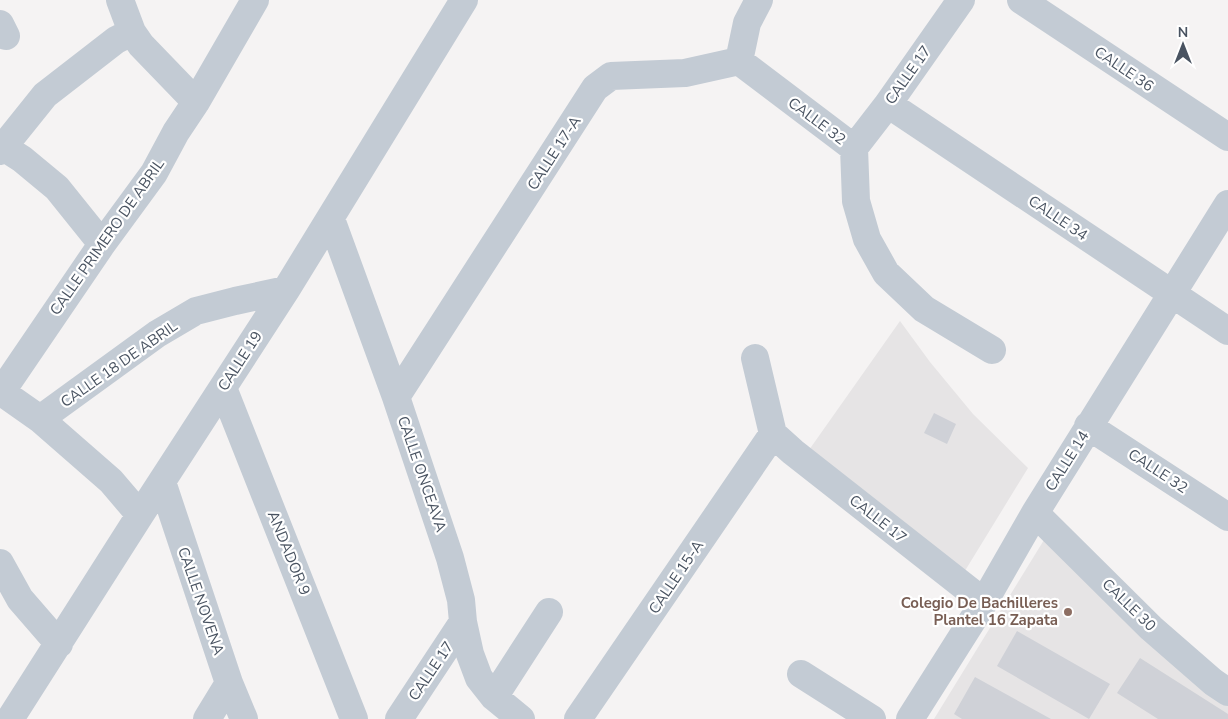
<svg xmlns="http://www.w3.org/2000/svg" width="1228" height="719" viewBox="0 0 1228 719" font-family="'Nunito Sans',sans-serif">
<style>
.education{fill:#e6e4e5}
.building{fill:#cfd1d7}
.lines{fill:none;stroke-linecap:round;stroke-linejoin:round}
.minor{stroke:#c3cbd4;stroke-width:28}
.education-dot{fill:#8d6e63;stroke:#fff;stroke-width:2}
.labels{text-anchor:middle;stroke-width:4.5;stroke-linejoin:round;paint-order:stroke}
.street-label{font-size:15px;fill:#495361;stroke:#fff}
.education-label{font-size:15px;font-weight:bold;fill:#785e54;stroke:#fff;text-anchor:end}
</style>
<rect width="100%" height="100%" fill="#f5f3f3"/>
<!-- education -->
<path class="education" d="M900,321L930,362L973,414L1028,468L963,574L809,450Z
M1044,540L1228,684V719H934Z"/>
<!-- building -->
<path class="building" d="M934,413L956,424L947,444L924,433Z
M1017,631L1110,684L1089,719L997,666Z
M1140,658L1228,714V719H1158L1117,693Z
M975,677L1051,719H962L954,714Z"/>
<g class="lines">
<!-- minor -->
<path class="minor" d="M120,0L132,32L141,45L196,102
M1021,0L1228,137
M0,24L6,36
M739,61L854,148L856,201L867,239L886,273L924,309L992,350
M739,61L747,23L759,0
M888,104L1228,331
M0,145L22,159L57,188L102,244
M854,148L888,104L961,0
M0,151L45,95L116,40L132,32
M331,219L396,397L450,558L461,600L463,622L470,654L479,678L494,697L521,719
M755,358L773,434
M223,388L354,719
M0,391L40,419L111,481L140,515
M0,394L102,244L154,173L176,132L196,102L255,0
M396,397L595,88L611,76L685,73L739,61
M40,419L157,334L196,311L235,301L286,290
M1088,426L1228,517
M773,434L793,452L984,602
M162,482L229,683L244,719
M1035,513L1151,628L1213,682L1228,692
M0,563L20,599L59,644
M801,674L872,719
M494,697L549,612
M10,719L140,515L286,290L464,0
M207,719L229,683
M399,719L463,622
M578,719L773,434
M910,719L984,602L1035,513L1228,204"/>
</g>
<!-- markers -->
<circle class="education-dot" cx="1068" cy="612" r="5"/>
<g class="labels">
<!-- street labels -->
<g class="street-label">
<text transform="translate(1124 69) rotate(34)" y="5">CALLE 36</text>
<text transform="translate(908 75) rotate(-55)" y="5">CALLE 17</text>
<text transform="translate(817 121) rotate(37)" y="5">CALLE 32</text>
<text transform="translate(554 153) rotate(-57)" y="5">CALLE 17-A</text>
<text transform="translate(1058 218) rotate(34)" y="5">CALLE 34</text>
<text transform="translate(107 237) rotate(-55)" y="5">CALLE PRIMERO DE ABRIL</text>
<text transform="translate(240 361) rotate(-57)" y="5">CALLE 19</text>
<text transform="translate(119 364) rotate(-35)" y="5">CALLE 18 DE ABRIL</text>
<text transform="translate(1067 461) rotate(-58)" y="5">CALLE 14</text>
<text transform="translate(1158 471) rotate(33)" y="5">CALLE 32</text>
<text transform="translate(422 474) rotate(71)" y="5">CALLE ONCEAVA</text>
<text transform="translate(878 519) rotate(38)" y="5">CALLE 17</text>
<text transform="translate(289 553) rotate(68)" y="5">ANDADOR 9</text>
<text transform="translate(676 577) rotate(-56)" y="5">CALLE 15-A</text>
<text transform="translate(201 601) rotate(71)" y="5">CALLE NOVENA</text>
<text transform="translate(1129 605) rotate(44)" y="5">CALLE 30</text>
<text transform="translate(431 671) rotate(-56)" y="5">CALLE 17</text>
</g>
<!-- education labels -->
<g class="education-label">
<text x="1058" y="608">Colegio De Bachilleres<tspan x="1058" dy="17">Plantel 16 Zapata</tspan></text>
</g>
</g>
<!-- north arrow -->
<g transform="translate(1183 45)" stroke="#ffffff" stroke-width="4" paint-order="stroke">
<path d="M0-4L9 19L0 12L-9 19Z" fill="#495361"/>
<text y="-8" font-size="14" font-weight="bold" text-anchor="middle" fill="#495361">N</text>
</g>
</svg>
